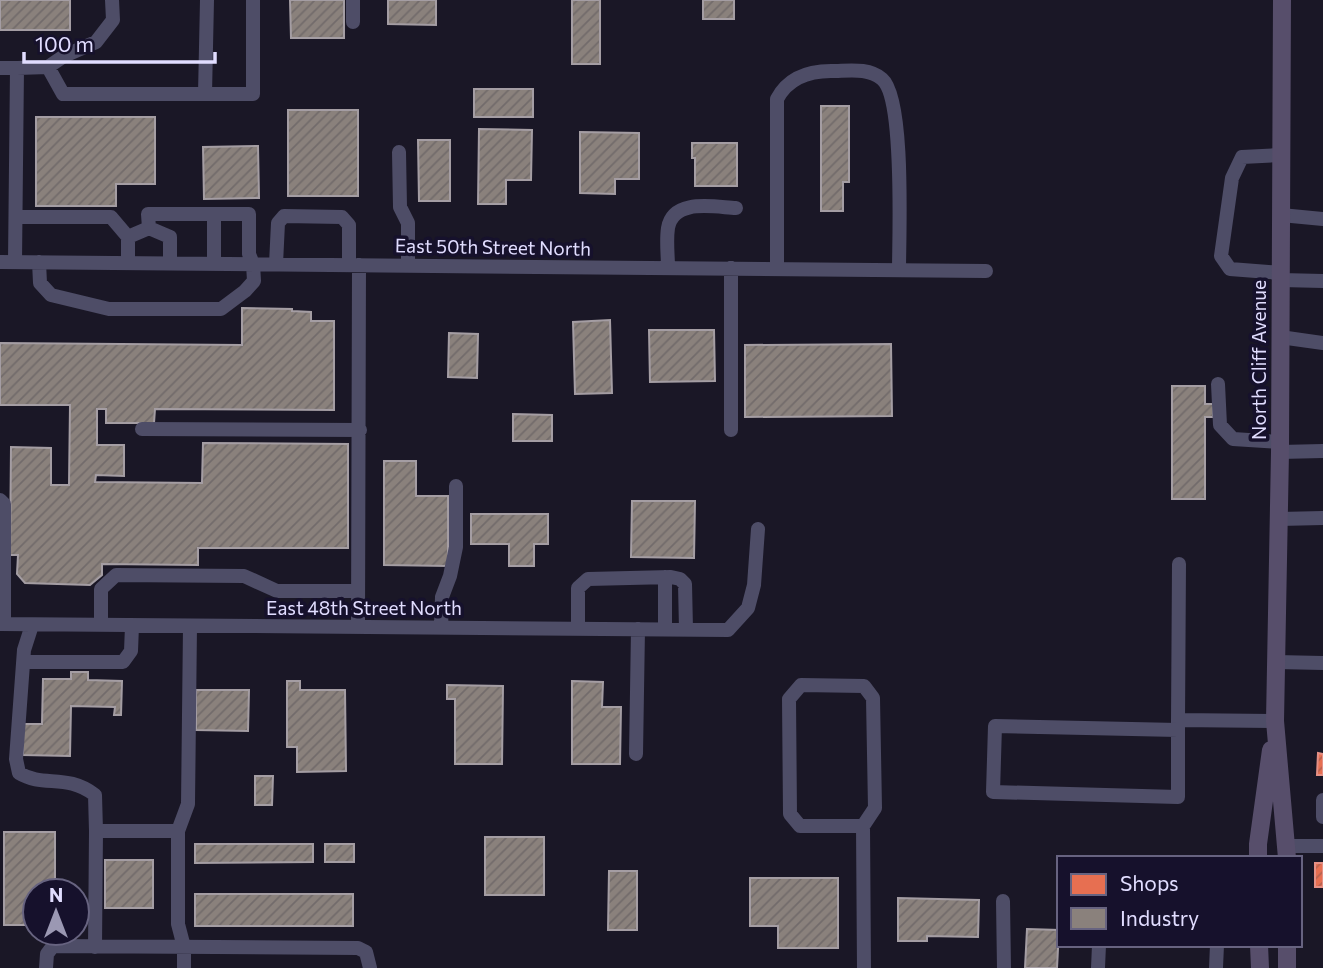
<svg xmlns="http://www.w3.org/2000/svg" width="1323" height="968" viewBox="0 0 1323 968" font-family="Commissioner,sans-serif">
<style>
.shops{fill:url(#shops-hatch);stroke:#e59085;stroke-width:2}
.industry{fill:url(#industry-hatch);stroke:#a49da3;stroke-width:2}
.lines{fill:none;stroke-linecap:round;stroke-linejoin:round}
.minor{stroke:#4e4d67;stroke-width:14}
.major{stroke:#574e6b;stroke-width:18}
.labels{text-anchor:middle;stroke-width:7;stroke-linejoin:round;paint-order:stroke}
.street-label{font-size:19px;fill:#e1ddff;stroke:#16112c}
</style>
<defs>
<pattern id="shops-hatch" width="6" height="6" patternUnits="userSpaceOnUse" patternTransform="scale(1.75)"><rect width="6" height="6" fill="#e76f51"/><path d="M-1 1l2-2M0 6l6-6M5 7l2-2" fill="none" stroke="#b66250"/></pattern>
<pattern id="industry-hatch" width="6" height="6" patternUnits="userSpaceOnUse" patternTransform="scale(1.75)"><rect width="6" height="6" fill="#8a817c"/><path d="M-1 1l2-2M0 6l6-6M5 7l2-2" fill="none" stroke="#726b6b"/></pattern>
</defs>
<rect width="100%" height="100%" fill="#1a1726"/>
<!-- shops -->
<path class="shops" d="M1318,753L1323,754V775H1317Z
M1315,863H1323V887H1315Z"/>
<!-- industry -->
<path class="industry" d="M0,0H70V30H0Z
M290,0H344V38H291Z
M388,0H436V25L388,24Z
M572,0H600V64H572Z
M703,0H734V19H703Z
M474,89H533V117H474Z
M821,106H849V182H843V211H821Z
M288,110H358V196H288Z
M36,117H155V184H116V206H36Z
M479,129L532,130L531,180H506V204H478Z
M580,132L639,133V179H615V194L580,193Z
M418,140H450V201H419Z
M692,143H737V186H695V158H692Z
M258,146L259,198L204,199L203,147Z
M242,308L292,309V311L311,312V321H334V410L155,409L154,423H106V409H97V445H124V476L96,475L95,482L202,483L203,443L348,444V548H198V565L102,564V575L90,585L25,583L17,574L18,555H10L11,447L51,448V485H69L70,405H0V343L242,345Z
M610,320L612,393L575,394L573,322Z
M649,330H714L715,381L650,382Z
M449,333L478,334L477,378L448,377Z
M891,344L892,416L745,417V345Z
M1172,386H1205V404H1213V417H1205V499H1172Z
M513,414L552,415V441H513Z
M384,461H416V496H448V566L384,565Z
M632,501H695L694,558L631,557Z
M471,514H548V544H534V566H509V544H471Z
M71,672H88V680L122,681L121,715H114L115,707L71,706L70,756L23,755V724H42L43,679H71Z
M287,681H300V690H345L346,771L297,772V747H287Z
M572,681L603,682L602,707H621L620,764H572Z
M447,685L503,686L502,764H455V699H447Z
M196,690H249L248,731L196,730Z
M255,776H273L272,805H255Z
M4,832H55V891H35V925H4Z
M485,837H544V895H485Z
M195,844H313V862L195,863Z
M325,844H354V862H325Z
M105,860H153V908H105Z
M609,871H637V930H608Z
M750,878H838V948H778V926H750Z
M195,894H353V926H195Z
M898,898L979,900L978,937L927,936V941H898Z
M1027,929L1059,930L1057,968H1025Z"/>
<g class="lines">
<!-- minor -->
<path class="minor" d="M207,0L205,94H253V0
M353,22V0
M48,67L63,94H205
M0,68H17L15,262
M17,68L48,67L64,56L96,42L113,20L112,0
M399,152L400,207L408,223V265
M1281,215L1323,219
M16,217H111L128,237
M0,262L986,271
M39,262L40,283L51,295L109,309H221L245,291L254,281L253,264L249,254V214H148L149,228
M128,263V237L149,228L170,237V263
M214,264V214
M276,264L278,223L284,216L342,217L349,225V265
M668,268C668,255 666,241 668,228C673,198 714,207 736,208
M777,269V99C788,78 808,71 831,71C848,71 868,67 882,79C905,98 899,236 899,270
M1281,273L1230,269L1221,256L1232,178L1242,157L1281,155
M1281,280L1323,281
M1280,337L1323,343
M1218,384L1220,425L1233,439L1280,442
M142,429L360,430
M731,430V268
M1280,452L1323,451
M0,500L4,504V570
M1279,519L1323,518
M1179,564L1178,720L1275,721
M0,570H4V624
M665,577V629
M0,624L728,630L748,608L754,585L758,529
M32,625L24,650L16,759L19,773C44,788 66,773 95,795L96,831
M101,625V589L116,575L244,576L277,591H358
M358,627L359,265
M441,628L442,597L450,576L456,547V486
M578,628V588L588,579L671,577L680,579L685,584L686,629
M23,662H123L131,651L132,626
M1276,662L1323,663
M1178,720V797L993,792L995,726L1178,730
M636,754L638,629
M1323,800V817
M863,826H800L790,814L789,699L801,685L864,686L873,698L875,808L863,826L864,968
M178,831L188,804L190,626
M1287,846H1323
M1003,901L1004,968
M95,947L96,831H178V924L184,947V968
M46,968L47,954L53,946L358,948L366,952L370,968
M1098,968L1099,945
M1216,968L1217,945"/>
<!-- major -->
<path class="major" d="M1282,0L1280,452L1275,721L1287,858
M1258,858V844L1271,750
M1259,945L1260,968
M1287,968V945"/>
</g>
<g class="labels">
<!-- street labels -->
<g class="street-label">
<text transform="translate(493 247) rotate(1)" y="7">East 50th Street North</text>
<text transform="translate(1259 360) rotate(-90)" y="7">North Cliff Avenue</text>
<text x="364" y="615">East 48th Street North</text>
</g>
</g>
<!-- legend -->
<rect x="1057" y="856" width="245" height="91" fill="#16112c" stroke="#676380" stroke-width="2"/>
<rect x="1071" y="874" width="35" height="21" fill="#e76f51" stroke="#676380" stroke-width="2"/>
<text x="1120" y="891" font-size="21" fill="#e1ddff">Shops</text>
<rect x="1071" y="908" width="35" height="21" fill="#8a817c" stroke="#676380" stroke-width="2"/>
<text x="1120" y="926" font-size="21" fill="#e1ddff">Industry</text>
<!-- north arrow -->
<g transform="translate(56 912)"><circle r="33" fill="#16112c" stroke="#676380" stroke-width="2"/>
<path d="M0-5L12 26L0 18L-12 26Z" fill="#9b98b3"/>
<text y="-10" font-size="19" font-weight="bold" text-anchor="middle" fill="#e1ddff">N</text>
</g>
<!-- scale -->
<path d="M24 52v10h191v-10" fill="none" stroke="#e1ddff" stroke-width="3.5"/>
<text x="35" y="52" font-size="21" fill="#e1ddff" stroke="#16112c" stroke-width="5" paint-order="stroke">100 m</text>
</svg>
